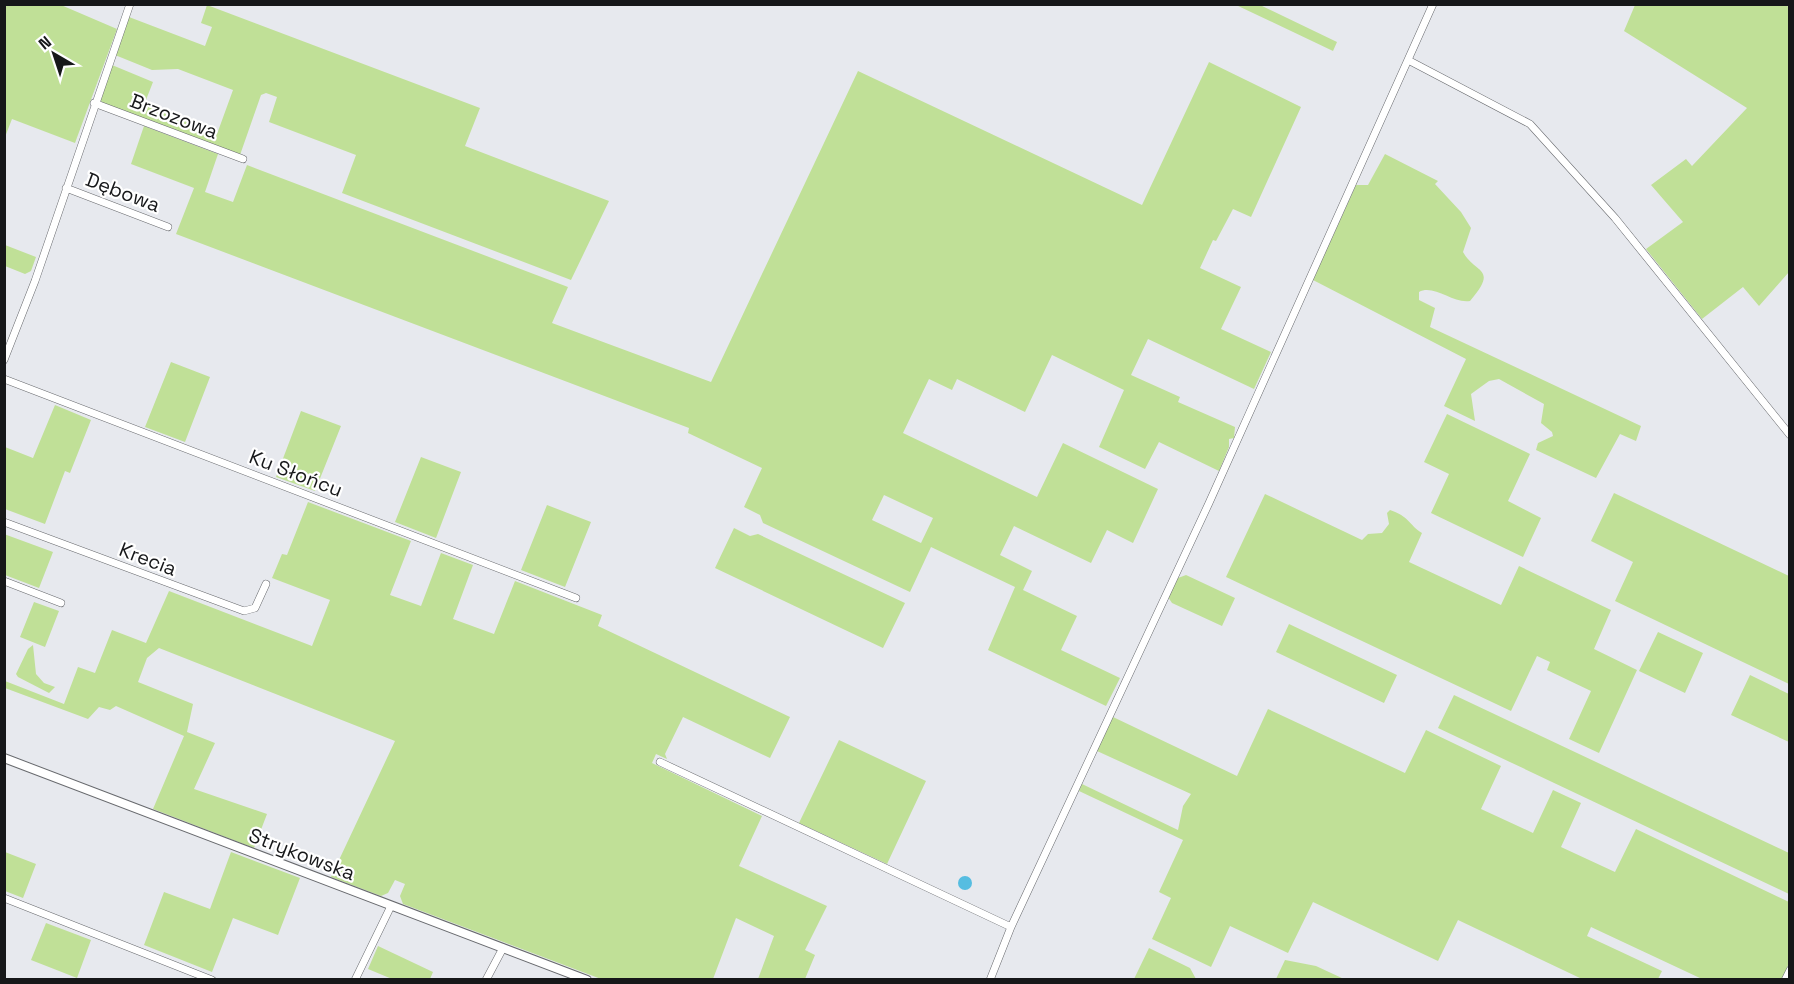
<svg xmlns="http://www.w3.org/2000/svg" width="1794" height="984" viewBox="0 0 1794 984" font-family="'Space Grotesk',sans-serif">
<style>
.green{fill:#c0e097;fill-rule:evenodd}
.water{fill:#56bde1}
.lines{fill:none;stroke-linecap:round;stroke-linejoin:round}
.minor-casing{stroke:#686a6e;stroke-width:8}
.tertiary-casing{stroke:#686a6e;stroke-width:10}
.minor{stroke:#fff;stroke-width:7}
.tertiary{stroke:#fff;stroke-width:8}
.labels{text-anchor:middle;stroke-width:4.5;stroke-linejoin:round;paint-order:stroke}
.street-label{font-size:20px;fill:#161719;stroke:#fff}
</style>
<rect width="100%" height="100%" fill="#e7e9ee"/>
<!-- green -->
<path class="green" d="M5,4L61,5L117,29L75,143L12,119L5,137Z
M207,5L480,108L465,146L609,201L571,280L342,193L356,155L269,122L277,97L266,93L261,95L240,155L102,103L100,98L112,65L153,82L144,105L217,134L233,90L178,69L152,70L115,55L129,17L205,46L212,27L201,23Z
M1236,5H1260L1337,42L1333,51Z
M1786,5L1790,8L1789,272L1759,306L1743,287L1702,319L1646,249L1683,222L1651,185L1686,159L1692,166L1747,108L1624,31L1635,5Z
M1209,62L1301,107L1251,217L1233,209L1216,241L1213,240L1200,268L1241,287L1221,329L1271,352L1254,389L1148,339L1131,375L1180,397L1178,402L1235,427L1234,438L1229,439V447L1219,471L1159,442L1145,469L1099,447L1124,390L1052,355L1025,412L957,379L952,390L929,379L903,433L1037,497L1063,443L1158,489L1133,543L1107,530L1091,563L1014,526L1000,555L1032,571L1023,590L1077,616L1061,650L1120,678L1106,706L988,650L1015,587L931,547L910,592L763,523L760,515L744,507L762,468L688,433L689,428L176,234L194,188L131,164L144,126L218,154L205,192L233,202L247,165L568,287L552,323L711,382L858,71L1142,205ZM884,495L933,518L921,543L872,520Z
M1385,154L1438,181L1435,184L1461,212L1471,228L1463,252C1475,274 1499,267 1470,301C1453,304 1434,284 1419,292V300L1435,308L1430,327L1641,426L1636,441L1620,434L1596,478L1536,450L1538,443L1553,436L1552,432L1541,423L1544,404L1499,379L1489,381L1471,394L1475,421L1444,406L1466,359L1313,280L1356,185H1368Z
M5,245L36,257L31,271L25,274L5,266Z
M171,362L210,377L185,442L145,427Z
M55,405L91,420L70,473L65,471L45,524L5,509V447L33,458Z
M301,411L341,426L315,491L276,477Z
M1447,414L1530,454L1508,501L1541,518L1523,557L1431,513L1449,474L1424,462Z
M421,457L461,472L436,538L395,522Z
M1614,493L1789,576V684L1615,601L1633,562L1591,541Z
M1265,494L1362,540L1368,534L1382,533L1389,524L1387,513L1390,510C1409,516 1409,525 1422,533L1409,562L1501,605L1519,566L1611,610L1594,649L1637,670L1599,753L1569,739L1591,691L1547,670L1550,662L1537,656L1511,711L1226,577Z
M308,502L411,541L390,595L421,606L441,553L473,565L453,619L494,634L515,581L602,615L598,626L790,717L770,758L683,717L665,754L667,759L656,754L652,763L762,816L739,866L827,906L805,950L815,955L805,979H758L774,936L736,918L713,979H601L403,904L400,896L405,884L395,880L388,893L381,896L331,877L395,741L159,648L147,658L138,682L193,704L187,732L215,743L194,789L267,814L254,848L153,809L184,736L116,706L110,710L99,707L88,719L5,688V681L64,704L78,667L95,673L112,630L146,643L169,591L312,646L330,600L272,578L282,554L287,555Z
M547,505L591,522L565,587L521,570Z
M734,528L750,536L758,534L905,603L883,648L715,568Z
M4,534L53,552L39,588L5,575Z
M1186,575L1235,598L1222,626L1172,603L1168,597L1178,578Z
M34,602L59,611L45,647L20,637Z
M1289,624L1397,675L1384,703L1276,652Z
M1658,632L1703,653L1685,693L1639,671Z
M33,645L36,674L44,683L55,687L49,693L18,677L16,674L28,649Z
M1750,675L1789,694V742L1731,715Z
M1454,695L1789,853V894L1438,728Z
M1268,709L1405,773L1426,730L1501,766L1481,809L1533,833L1553,790L1581,803L1561,847L1615,872L1636,829L1789,902V963L1782,979H1702L1591,927L1587,936L1662,971L1658,979H1582L1458,920L1438,961L1313,902L1288,953L1230,926L1211,967L1152,939L1171,898L1159,892L1183,840L1079,791L1082,784L1178,830L1183,806L1191,794L1097,751L1113,717L1237,776Z
M839,740L926,781L887,864L799,823Z
M5,852L36,864L23,898L5,891Z
M231,852L300,878L278,935L233,918L212,972L144,945L164,892L210,909Z
M46,923L91,940L77,978L31,960Z
M378,946L433,972L430,979H392L368,969Z
M1149,948L1190,968L1196,979H1134Z
M1285,960L1316,966L1344,979H1276Z"/>
<!-- water -->
<path class="water" d="M958 883a7 7 0 1 1 14 0a7 7 0 1 1-14 0Z"/>
<g class="lines">
<defs>
<path id="minor" d="M1408,60L1530,124L1615,218L1790,435
M94,103L243,159
M66,188L168,227
M4,360L35,281L130,4
M4,379L576,598
M4,522L244,611L255,608L266,584
M4,581L61,603
M660,762L1011,927
M4,898L212,980
M355,980L391,906
M486,980L503,948
M990,980L1011,927L1209,503L1433,4
M1785,980L1790,970"/>
<path id="tertiary" d="M4,758L587,980"/>
</defs>
<!-- minor casing -->
<use href="#minor" class="minor-casing"/>
<!-- tertiary casing -->
<use href="#tertiary" class="tertiary-casing"/>
<!-- minor -->
<use href="#minor" class="minor"/>
<!-- tertiary -->
<use href="#tertiary" class="tertiary"/>
</g>
<g class="labels">
<!-- street labels -->
<g class="street-label">
<text transform="translate(174 116) rotate(21)" y="7">Brzozowa</text>
<text transform="translate(123 192) rotate(21)" y="7">Dębowa</text>
<text transform="translate(296 473) rotate(21)" y="7">Ku Słońcu</text>
<text transform="translate(148 559) rotate(21)" y="7">Krecia</text>
<text transform="translate(302 854) rotate(21)" y="7">Strykowska</text>
</g>
</g>
<!-- border -->
<rect width="1794" height="984" fill="none" stroke="#161719" stroke-width="12"/>
<!-- north arrow -->
<g transform="translate(54 54) rotate(321)" stroke="#ffffff" stroke-width="4.5" paint-order="stroke">
<path d="M0-4.5L10 22L0 15L-10 22Z" fill="#161719"/>
<text y="-9" font-size="16" font-weight="bold" text-anchor="middle" fill="#161719">N</text>
</g>
</svg>
